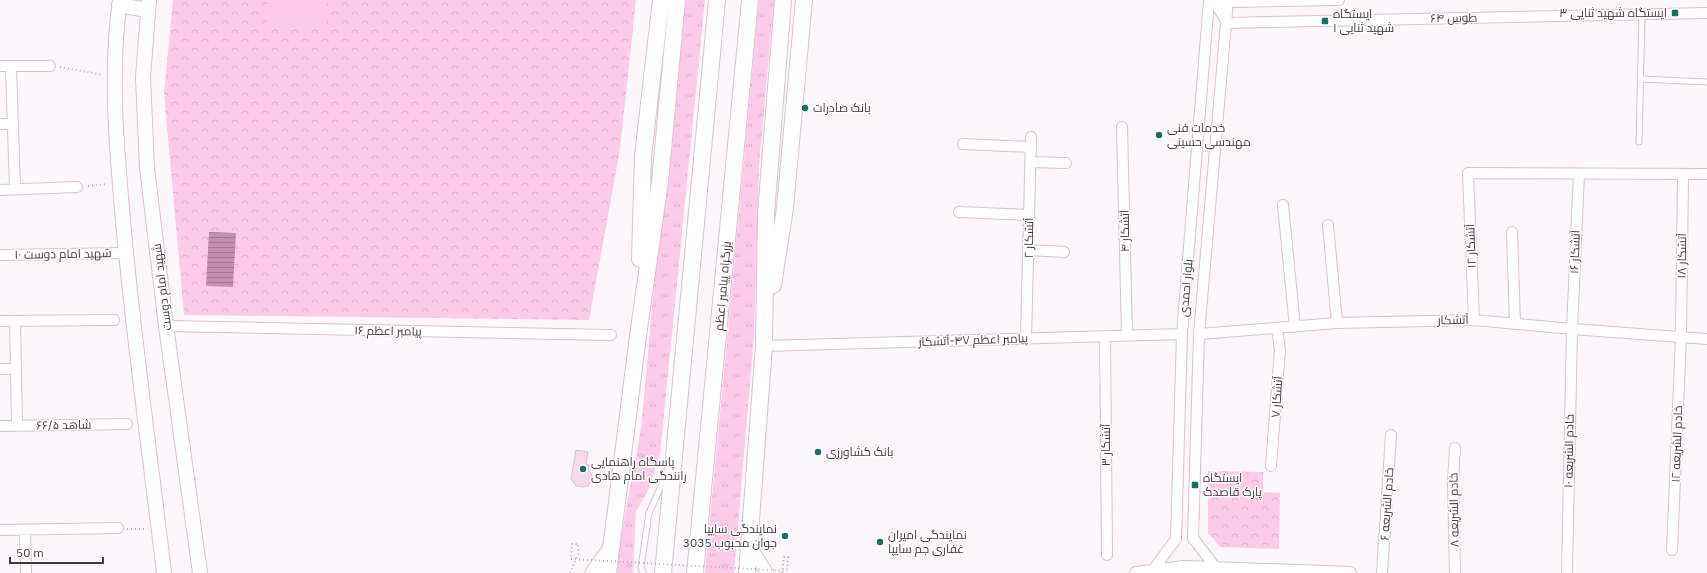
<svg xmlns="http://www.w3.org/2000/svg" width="1707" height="573" viewBox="0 0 1707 573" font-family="'IBM Plex Sans',Cairo,sans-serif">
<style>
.grass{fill:url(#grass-tufts)}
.forest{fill:url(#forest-crowns)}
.pitch{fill:#fccbe9}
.water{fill:url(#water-rules)}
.building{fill:#f6daeb;stroke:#dabfcf}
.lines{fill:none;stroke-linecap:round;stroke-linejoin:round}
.service-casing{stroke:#dbc0d0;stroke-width:7}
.minor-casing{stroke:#dbc0d0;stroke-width:12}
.tertiary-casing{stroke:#dbc0d0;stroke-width:14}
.secondary-casing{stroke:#dbc0d0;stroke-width:16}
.primary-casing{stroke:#dbc0d0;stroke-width:17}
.trunk-casing{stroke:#dbc0d0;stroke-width:18}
.path{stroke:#b5aeb3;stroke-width:2;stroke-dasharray:1 3;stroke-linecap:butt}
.service{stroke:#fff;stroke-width:5}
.minor{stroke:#fff;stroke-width:10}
.tertiary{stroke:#fff;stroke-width:12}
.secondary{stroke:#fff;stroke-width:14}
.primary{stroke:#fff;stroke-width:15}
.trunk{stroke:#fff;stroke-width:16}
.path-bridge{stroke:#b5aeb3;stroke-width:2;stroke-dasharray:1 3;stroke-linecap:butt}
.poi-dot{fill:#1f6b68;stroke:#fff;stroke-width:1.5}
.labels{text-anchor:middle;stroke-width:3;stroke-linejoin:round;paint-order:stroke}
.poi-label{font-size:12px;fill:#43383f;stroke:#fff;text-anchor:start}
.street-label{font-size:12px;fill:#43383f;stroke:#fff}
</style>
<defs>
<pattern id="grass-tufts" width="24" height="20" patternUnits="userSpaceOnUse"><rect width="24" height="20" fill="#fccbe9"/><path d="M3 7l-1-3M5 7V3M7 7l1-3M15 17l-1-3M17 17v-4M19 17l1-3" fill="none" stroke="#d9afc9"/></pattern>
<pattern id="forest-crowns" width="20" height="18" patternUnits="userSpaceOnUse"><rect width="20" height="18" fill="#fccbe9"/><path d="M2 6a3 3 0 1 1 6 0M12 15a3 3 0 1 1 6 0" fill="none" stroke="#d9afc9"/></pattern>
<pattern id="water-rules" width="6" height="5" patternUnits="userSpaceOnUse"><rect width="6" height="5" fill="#c490b0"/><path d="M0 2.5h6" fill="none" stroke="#a17791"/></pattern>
</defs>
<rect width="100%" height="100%" fill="#fcf7fa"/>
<!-- grass -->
<path class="grass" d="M680,0H705L660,455L647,493L636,511L633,573H617L619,547L641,429Z
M759,0H774L759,167L754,336L734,573H705Z"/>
<!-- forest -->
<path class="forest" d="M173,0H636L620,149L589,320L184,315L164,93Z
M1208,471L1263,472V492L1280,493L1279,549L1220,547L1208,533Z"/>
<!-- pitch -->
<path class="pitch" d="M267,0H327L326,28L266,26Z"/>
<!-- water -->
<path class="water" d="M209,232L236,233L233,287L206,286Z"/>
<!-- building -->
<path class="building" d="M576,450L588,452L586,464L589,465L588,469L592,475V479L588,486L584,487L576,486L571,479Z"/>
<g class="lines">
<defs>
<path id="service" d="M1641,79L1707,82
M1639,142L1642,15
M643,573L641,567L649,513L666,475"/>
<path id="minor" d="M1214,0L1227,23
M1224,0L1228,2L1339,0
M1227,23L1707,13
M0,66H50
M11,67L15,189
M0,124H13
M1122,127L1127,335
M963,144L1031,147
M1031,162L1066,163
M0,190L77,187
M1283,205L1295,327
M959,212L1029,215
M1328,225L1337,323
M1512,232L1515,324
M1029,250L1064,252
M0,255L126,253
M1474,320L1468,173L1707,174
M0,321L114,320
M15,321L17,425
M166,326L611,335
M1199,334L1337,323L1474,320L1572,329L1707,339
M1105,336L1107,555
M1026,338L1031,137
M764,346L1182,334
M0,369H16
M0,426L127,424
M1455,448L1453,482L1455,573
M1271,466L1280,350L1277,328
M0,530L118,528
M25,530L26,573
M1672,550L1681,337L1683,175
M1215,567L1193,538L1199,334L1228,0
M1153,570L1176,539L1182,334L1209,0
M1382,573L1391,435
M1567,573L1572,329L1579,174"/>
<path id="tertiary" d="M750,546L767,573
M1136,573L1184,567L1350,573"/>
<path id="secondary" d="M120,0C110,68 116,140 122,209C132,330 150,452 164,573
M149,0L143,77L147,168L166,326L200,573
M119,5L147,10"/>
<path id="primary" d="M593,573L612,546"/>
<path id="trunk" d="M640,259L643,156L661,0
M773,285L785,208L804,0
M608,573L638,336L660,181L677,0
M663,573L717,0
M695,573L750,0
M747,573L764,346L766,214L783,0"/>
</defs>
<!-- service casing -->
<use href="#service" class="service-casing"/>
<!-- minor casing -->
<use href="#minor" class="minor-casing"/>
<!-- tertiary casing -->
<use href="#tertiary" class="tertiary-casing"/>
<!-- secondary casing -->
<use href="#secondary" class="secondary-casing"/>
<!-- primary casing -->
<use href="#primary" class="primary-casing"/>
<!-- trunk casing -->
<use href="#trunk" class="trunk-casing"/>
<!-- path -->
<path class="path" d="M60,67L103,75
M88,186L107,184
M127,529H147
M570,573L578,554V544H572L571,559
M782,573L784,557H788L787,571"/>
<!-- service -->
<use href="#service" class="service"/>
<!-- minor -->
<use href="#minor" class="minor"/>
<!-- tertiary -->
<use href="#tertiary" class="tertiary"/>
<!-- secondary -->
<use href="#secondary" class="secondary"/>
<!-- primary -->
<use href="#primary" class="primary"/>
<!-- trunk -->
<use href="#trunk" class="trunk"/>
<!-- path-bridge -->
<path class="path-bridge" d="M571,559L787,571"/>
</g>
<!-- markers -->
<g class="poi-dot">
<rect x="1671" y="9" width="8" height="8" rx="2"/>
<rect x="1321" y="17" width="8" height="8" rx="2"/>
<circle cx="805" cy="108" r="4"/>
<circle cx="1159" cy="135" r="4"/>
<circle cx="818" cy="452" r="4"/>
<circle cx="583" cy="469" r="4"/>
<rect x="1191" y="481" width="8" height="8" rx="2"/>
<circle cx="785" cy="536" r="4"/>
<circle cx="880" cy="542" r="4"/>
</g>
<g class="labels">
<!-- poi labels -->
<g class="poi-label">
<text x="1667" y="17" text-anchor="end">ایستگاه شهید ثنایی ۳</text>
<text x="1333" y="18">ایستگاه<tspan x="1333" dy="14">شهید ثنایی ۱</tspan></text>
<text x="813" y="112">بانک صادرات</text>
<text x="1167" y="132">خدمات فنی<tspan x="1167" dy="14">مهندسی حسینی</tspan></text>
<text x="826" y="456">بانک کشاورزی</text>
<text x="591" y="466">پاسگاه راهنمایی<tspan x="591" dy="14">رانندگی امام هادی</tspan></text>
<text x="1203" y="482">ایستگاه<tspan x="1203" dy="14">پارک قاصدک</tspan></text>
<text x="777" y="533" text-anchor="end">نمایندگی سایپا<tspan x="777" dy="14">جوان محبوب 3035</tspan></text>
<text x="888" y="539">نمایندگی امیران<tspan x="888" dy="14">غفاری جم سایپا</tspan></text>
</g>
<!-- street labels -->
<g class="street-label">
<text transform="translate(1454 18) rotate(-1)" y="4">طوس ۶۴</text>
<text transform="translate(1125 231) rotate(-91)" y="4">آتشکار ۴</text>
<text transform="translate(1029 238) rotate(-89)" y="4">آتشکار ۲</text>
<text transform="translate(1471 246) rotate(-92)" y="4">آتشکار ۱۲</text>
<text transform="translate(1575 252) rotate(-88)" y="4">آتشکار ۱۶</text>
<text transform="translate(63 254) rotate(-1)" y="4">شهید امام دوست ۱۰</text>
<text transform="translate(1682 256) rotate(-89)" y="4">آتشکار ۱۸</text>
<text transform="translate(723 286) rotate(-85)" y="4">بزرگراه پیامبر اعظم</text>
<text transform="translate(162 287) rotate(-97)" y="4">شهید امام دوست</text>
<text transform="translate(1186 288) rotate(-85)" y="4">بلوار احمدی</text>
<text transform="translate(1453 320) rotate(-1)" y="4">آتشکار</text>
<text transform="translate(388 331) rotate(1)" y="4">پیامبر اعظم ۱۶</text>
<text transform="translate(973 340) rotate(-2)" y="4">پیامبر اعظم ۴۷-آتشکار</text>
<text transform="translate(1277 397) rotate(-86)" y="4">آتشکار ۷</text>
<text transform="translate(64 425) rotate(-1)" y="4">شاهد ۶۶/۵</text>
<text transform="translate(1677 444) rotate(-88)" y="4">خادم الشریعه ۱۲</text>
<text transform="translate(1106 445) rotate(-90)" y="4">آتشکار ۳</text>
<text transform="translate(1569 451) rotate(-89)" y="4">خادم الشریعه ۱۰</text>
<text transform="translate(1387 504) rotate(-86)" y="4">خادم الشریعه ۶</text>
<text transform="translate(1454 510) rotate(-91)" y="4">خادم الشریعه ۸</text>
</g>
</g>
<!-- scale -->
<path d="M10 557v6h93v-6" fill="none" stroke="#43383f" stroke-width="2"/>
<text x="16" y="557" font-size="12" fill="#43383f" stroke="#ffffff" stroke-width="3" paint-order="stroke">50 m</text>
</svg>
